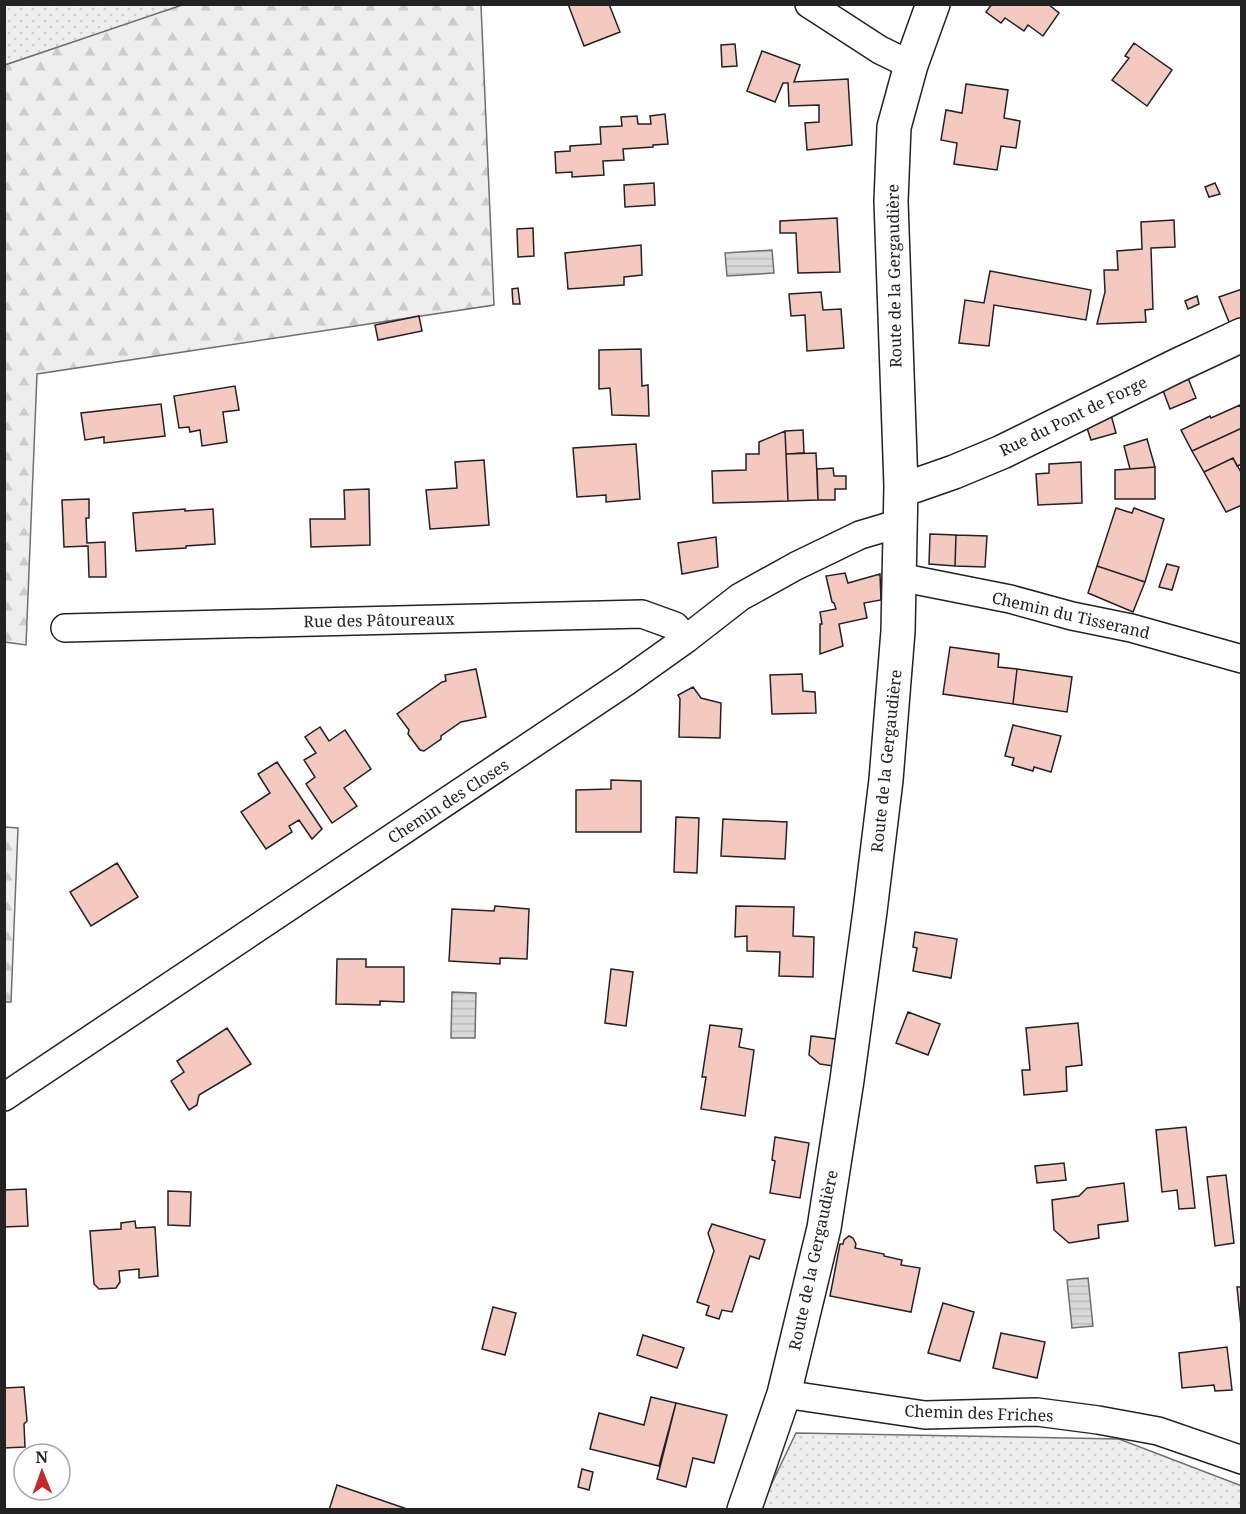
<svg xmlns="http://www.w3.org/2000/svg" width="1246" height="1514" viewBox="0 0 1246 1514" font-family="'Noto Serif',serif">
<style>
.grass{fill:url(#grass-dots);stroke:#6f6f6f;stroke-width:1.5}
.forest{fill:url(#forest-firs);stroke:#6f6f6f;stroke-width:1.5}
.water{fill:url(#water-rules);stroke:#6f6f6f;stroke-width:1.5}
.building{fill:#f3c9c0;stroke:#222;stroke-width:1.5}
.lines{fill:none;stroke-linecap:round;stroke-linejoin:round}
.street-casing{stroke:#222;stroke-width:30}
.secondary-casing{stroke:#222;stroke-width:36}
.street{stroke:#fff;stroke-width:27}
.secondary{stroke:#fff;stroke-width:33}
.labels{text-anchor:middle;stroke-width:4.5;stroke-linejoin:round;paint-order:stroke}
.street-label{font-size:16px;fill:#222;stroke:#fff}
</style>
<defs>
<pattern id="grass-dots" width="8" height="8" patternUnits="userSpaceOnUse" patternTransform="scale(1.5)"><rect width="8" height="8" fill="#eee"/><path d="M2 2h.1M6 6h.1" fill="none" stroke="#ccc" stroke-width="1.8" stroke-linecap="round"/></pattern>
<pattern id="forest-firs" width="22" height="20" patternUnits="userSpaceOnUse" patternTransform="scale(1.5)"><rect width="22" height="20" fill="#eee"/><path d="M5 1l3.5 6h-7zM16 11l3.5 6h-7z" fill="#ccc"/></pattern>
<pattern id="water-rules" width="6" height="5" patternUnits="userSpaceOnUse" patternTransform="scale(1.5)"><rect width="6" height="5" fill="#d9d9d9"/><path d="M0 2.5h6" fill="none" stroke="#bababa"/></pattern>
</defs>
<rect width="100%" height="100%" fill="#fff"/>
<!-- grass -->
<path class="grass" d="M5,4L185,5L5,65Z
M796,1433L1119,1439L1242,1486L1241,1509L759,1510Z"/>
<!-- forest -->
<path class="forest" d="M185,4L481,5L494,305L37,374L26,645L5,642V65Z
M5,827L18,828L11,1002H4Z"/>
<!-- water -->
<path class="water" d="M772,250L774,273L727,276L725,253Z
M452,992L476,993L475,1038H451Z
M1088,1278L1093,1326L1072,1328L1067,1280Z"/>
<!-- building -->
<path class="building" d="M568,4H609L620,32L584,46Z
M992,4H1048L1059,13L1043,36L1028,25L1024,31L1005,18L1001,23L986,12Z
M1134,43L1172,70L1147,106L1112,80L1129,58L1125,56Z
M735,44L737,66L722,67L721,45Z
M762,51L800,65L794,82L848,79L852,145L807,150L805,123L819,122V105L789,106L788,83H783L775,102L747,91Z
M966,84L1008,90L1004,118L1020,121L1016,148L1001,146L997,170L954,164L957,143L941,140L946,110L962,113Z
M665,114L668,144L653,145V147L623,149L624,160L603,161L604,175L572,177V172L556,173L555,152L570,151V146L601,144L600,127L622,126L621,117L637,116L638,124H651L650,116Z
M654,183L655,205L625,207L624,185Z
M1215,183L1220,194L1209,197L1205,187Z
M837,218L840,272L798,273L796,233H780V221Z
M1174,220L1175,247L1151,248L1153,309L1145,310L1146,322L1097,324L1105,292L1104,270H1118L1117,251L1142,249L1141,222Z
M533,228L534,256L518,257L517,229Z
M641,245L642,275L624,277V285L568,289L565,253Z
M990,271L1091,290L1086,320L994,305L989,346L959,343L965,300L984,303Z
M518,288L520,304H513L512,289Z
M1242,289V323L1231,327L1219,297Z
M821,292L823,310L841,309L844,348L807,351L805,315L791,316L789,294Z
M1197,296L1199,304L1188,309L1185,301Z
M419,316L422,331L378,340L375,325Z
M641,349L642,386L648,385L649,416L612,415L610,388L599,389V350Z
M1188,378L1196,398L1170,409L1162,388Z
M235,386L239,410L223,412L227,442L202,446L200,430L190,432L189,427L179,428L174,396Z
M161,404L165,436L104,443V437L85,440L81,413Z
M1240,405L1242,408V428L1192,451L1181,430L1210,416L1211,418Z
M1111,415L1116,433L1091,440L1085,422Z
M1242,428V464L1237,466L1233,458L1204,472L1192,451Z
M803,430L804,453L786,454L785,431Z
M785,431L788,501L713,503L712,471L746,470V454H759V442Z
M1147,439L1155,467L1130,469L1124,446Z
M636,444L640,499L606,502V495L577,497L573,448Z
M816,453L818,500L788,501L786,454Z
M1233,458L1242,474V505L1226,512L1204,472Z
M484,460L489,525L430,529L426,490L457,488L455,462Z
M1081,462L1082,503L1038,505L1036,474L1049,473V464Z
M1155,467V499H1115V470Z
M833,468L834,476H846V489H835V500H818L817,469Z
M369,489L370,545L311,547L310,519H345L344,490Z
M89,499V518H86L87,543L105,542L106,577H89L88,546L64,547L62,500Z
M1116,508L1132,513L1134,508L1164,519L1145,582L1097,566Z
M185,509V511L213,509L215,544L186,546V548L136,551L133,513Z
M930,534L956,535L955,566L929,564Z
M956,535L987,536L985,567L955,566Z
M716,537L718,567L682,574L678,543Z
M1167,564L1179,567L1172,590L1159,587Z
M1097,566L1145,582L1133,612L1088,593Z
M845,573L848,583L880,574L881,600L864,603L867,618L839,624L843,646L820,654V624H822L820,612L836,609L834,603L832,602L826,576Z
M950,647L999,654L998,667L1017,669L1013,704L943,694Z
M476,669L486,717L461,722L441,736V739L424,751L420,750L408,734L409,730L397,714L442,682L446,681L445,675Z
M1017,669L1072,677L1067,712L1013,704Z
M802,674L803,691L815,692L816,713L772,714L770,675Z
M693,687L701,698L721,703L720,738L679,737L680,699L678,695Z
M1013,725L1061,736L1051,772L1034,767L1033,771L1012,765L1014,758L1005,756Z
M320,727L329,741L345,730L371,769L344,788L357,806L332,823L306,784L315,777L304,760L316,753L305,737Z
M277,762L322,829L312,839L299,820L289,826L292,832L266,849L241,812L270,793L258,774Z
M611,780L641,781V832H576V790L611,789Z
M676,817L699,818L697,873L674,872Z
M723,819L787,822L785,859L721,856Z
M117,863L138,897L91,926L70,892Z
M495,906L529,909L527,959L500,958V964L449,961L452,909L494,911Z
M736,906L794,907L793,936L814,937L813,977L779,976L780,952L747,951V936L735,937Z
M915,932L957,939L951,978L913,971L917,948L913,947Z
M337,959H366V967H404V1002L380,1001V1005L336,1004Z
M611,969L633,972L626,1026L605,1023Z
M908,1012L940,1024L928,1055L896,1043Z
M1078,1023L1082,1065L1066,1067L1067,1091L1024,1095L1022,1070H1030L1026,1028Z
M710,1025L742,1029L739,1047L754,1050L745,1116L701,1109L706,1077H702Z
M227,1028L251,1064L199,1095L197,1105L189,1110L171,1081L184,1072L177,1061Z
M811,1036L844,1040L840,1067L820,1064L809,1055Z
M1186,1127L1195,1208L1179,1209L1177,1190L1162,1192L1156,1130Z
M775,1137L809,1143L800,1198L770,1193L775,1161L772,1160Z
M1064,1163L1066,1180L1037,1183L1035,1166Z
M1226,1175L1234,1243L1215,1246L1207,1177Z
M1124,1183L1128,1221L1098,1225L1099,1238L1069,1243L1054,1230L1052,1200L1079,1196L1087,1188Z
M26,1189L28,1226L4,1227V1190Z
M168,1191L191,1192L190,1226L168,1225Z
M135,1221L136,1228L155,1227L158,1276L139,1278V1269L119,1271L120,1282L116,1288L99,1289L94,1284L90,1231L121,1229V1223Z
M712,1224L765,1240L759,1259L750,1256L732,1312L722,1310L719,1319L706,1315L709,1306L697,1302L714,1251L708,1233Z
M849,1236L853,1238L856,1244L855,1248L884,1254V1256L902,1260L901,1265L920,1268L911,1312L830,1296L840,1244H843L844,1240Z
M1237,1287H1242L1241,1326Z
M943,1303L974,1312L960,1361L928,1353Z
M493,1307L516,1313L505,1355L482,1349Z
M1001,1333L1045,1342L1037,1378L993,1368Z
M643,1335L684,1348L677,1368L637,1355Z
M1227,1347L1232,1390L1215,1391L1214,1385L1182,1388L1179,1353Z
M24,1387L27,1421L24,1424L25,1447L4,1448V1388Z
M651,1397L676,1403L659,1466L590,1449L599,1413L644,1425Z
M676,1403L727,1415L714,1463L693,1458L686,1487L657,1479Z
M582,1469L593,1472L589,1490L578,1487Z
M337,1485L410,1510H329Z"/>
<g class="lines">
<defs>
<path id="street" d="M809,4L880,50L911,65
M899,577L1010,599L1072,616L1131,628L1242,659
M65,628L642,614L675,626L686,639
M4,1097L627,681L686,639L740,597L796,566L860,535L887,527L900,528
M784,1394L925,1415L1037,1412L1098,1420L1158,1431L1242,1460"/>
<path id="secondary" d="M901,486H914L954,472L1002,452L1176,366L1242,335
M744,1510L784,1394L824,1228L847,1080L870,911L886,780L898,631L901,486L891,201L894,127L911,65L933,4"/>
</defs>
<!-- street casing -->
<use href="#street" class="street-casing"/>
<!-- secondary casing -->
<use href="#secondary" class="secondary-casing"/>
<!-- street -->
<use href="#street" class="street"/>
<!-- secondary -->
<use href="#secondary" class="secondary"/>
</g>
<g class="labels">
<!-- street labels -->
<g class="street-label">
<text transform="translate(894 276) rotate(-91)" y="6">Route de la Gergaudière</text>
<text transform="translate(1073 416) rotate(-26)" y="6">Rue du Pont de Forge</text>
<text transform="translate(1071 615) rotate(13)" y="6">Chemin du Tisserand</text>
<text transform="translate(379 620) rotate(-1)" y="6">Rue des Pâtoureaux</text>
<text transform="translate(886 761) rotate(-84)" y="6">Route de la Gergaudière</text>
<text transform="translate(448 801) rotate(-33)" y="6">Chemin des Closes</text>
<text transform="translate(813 1260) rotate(-78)" y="6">Route de la Gergaudière</text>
<text transform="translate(979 1413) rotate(2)" y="6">Chemin des Friches</text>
</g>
</g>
<!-- border -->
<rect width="1246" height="1514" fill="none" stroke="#222222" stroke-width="12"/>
<!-- north arrow -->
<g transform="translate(42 1472) rotate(359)"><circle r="28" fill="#ffffff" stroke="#a7a7a7" stroke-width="1.5"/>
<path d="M0-4.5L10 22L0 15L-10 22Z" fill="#c62828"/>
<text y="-9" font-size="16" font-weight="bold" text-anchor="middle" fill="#222222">N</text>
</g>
</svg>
